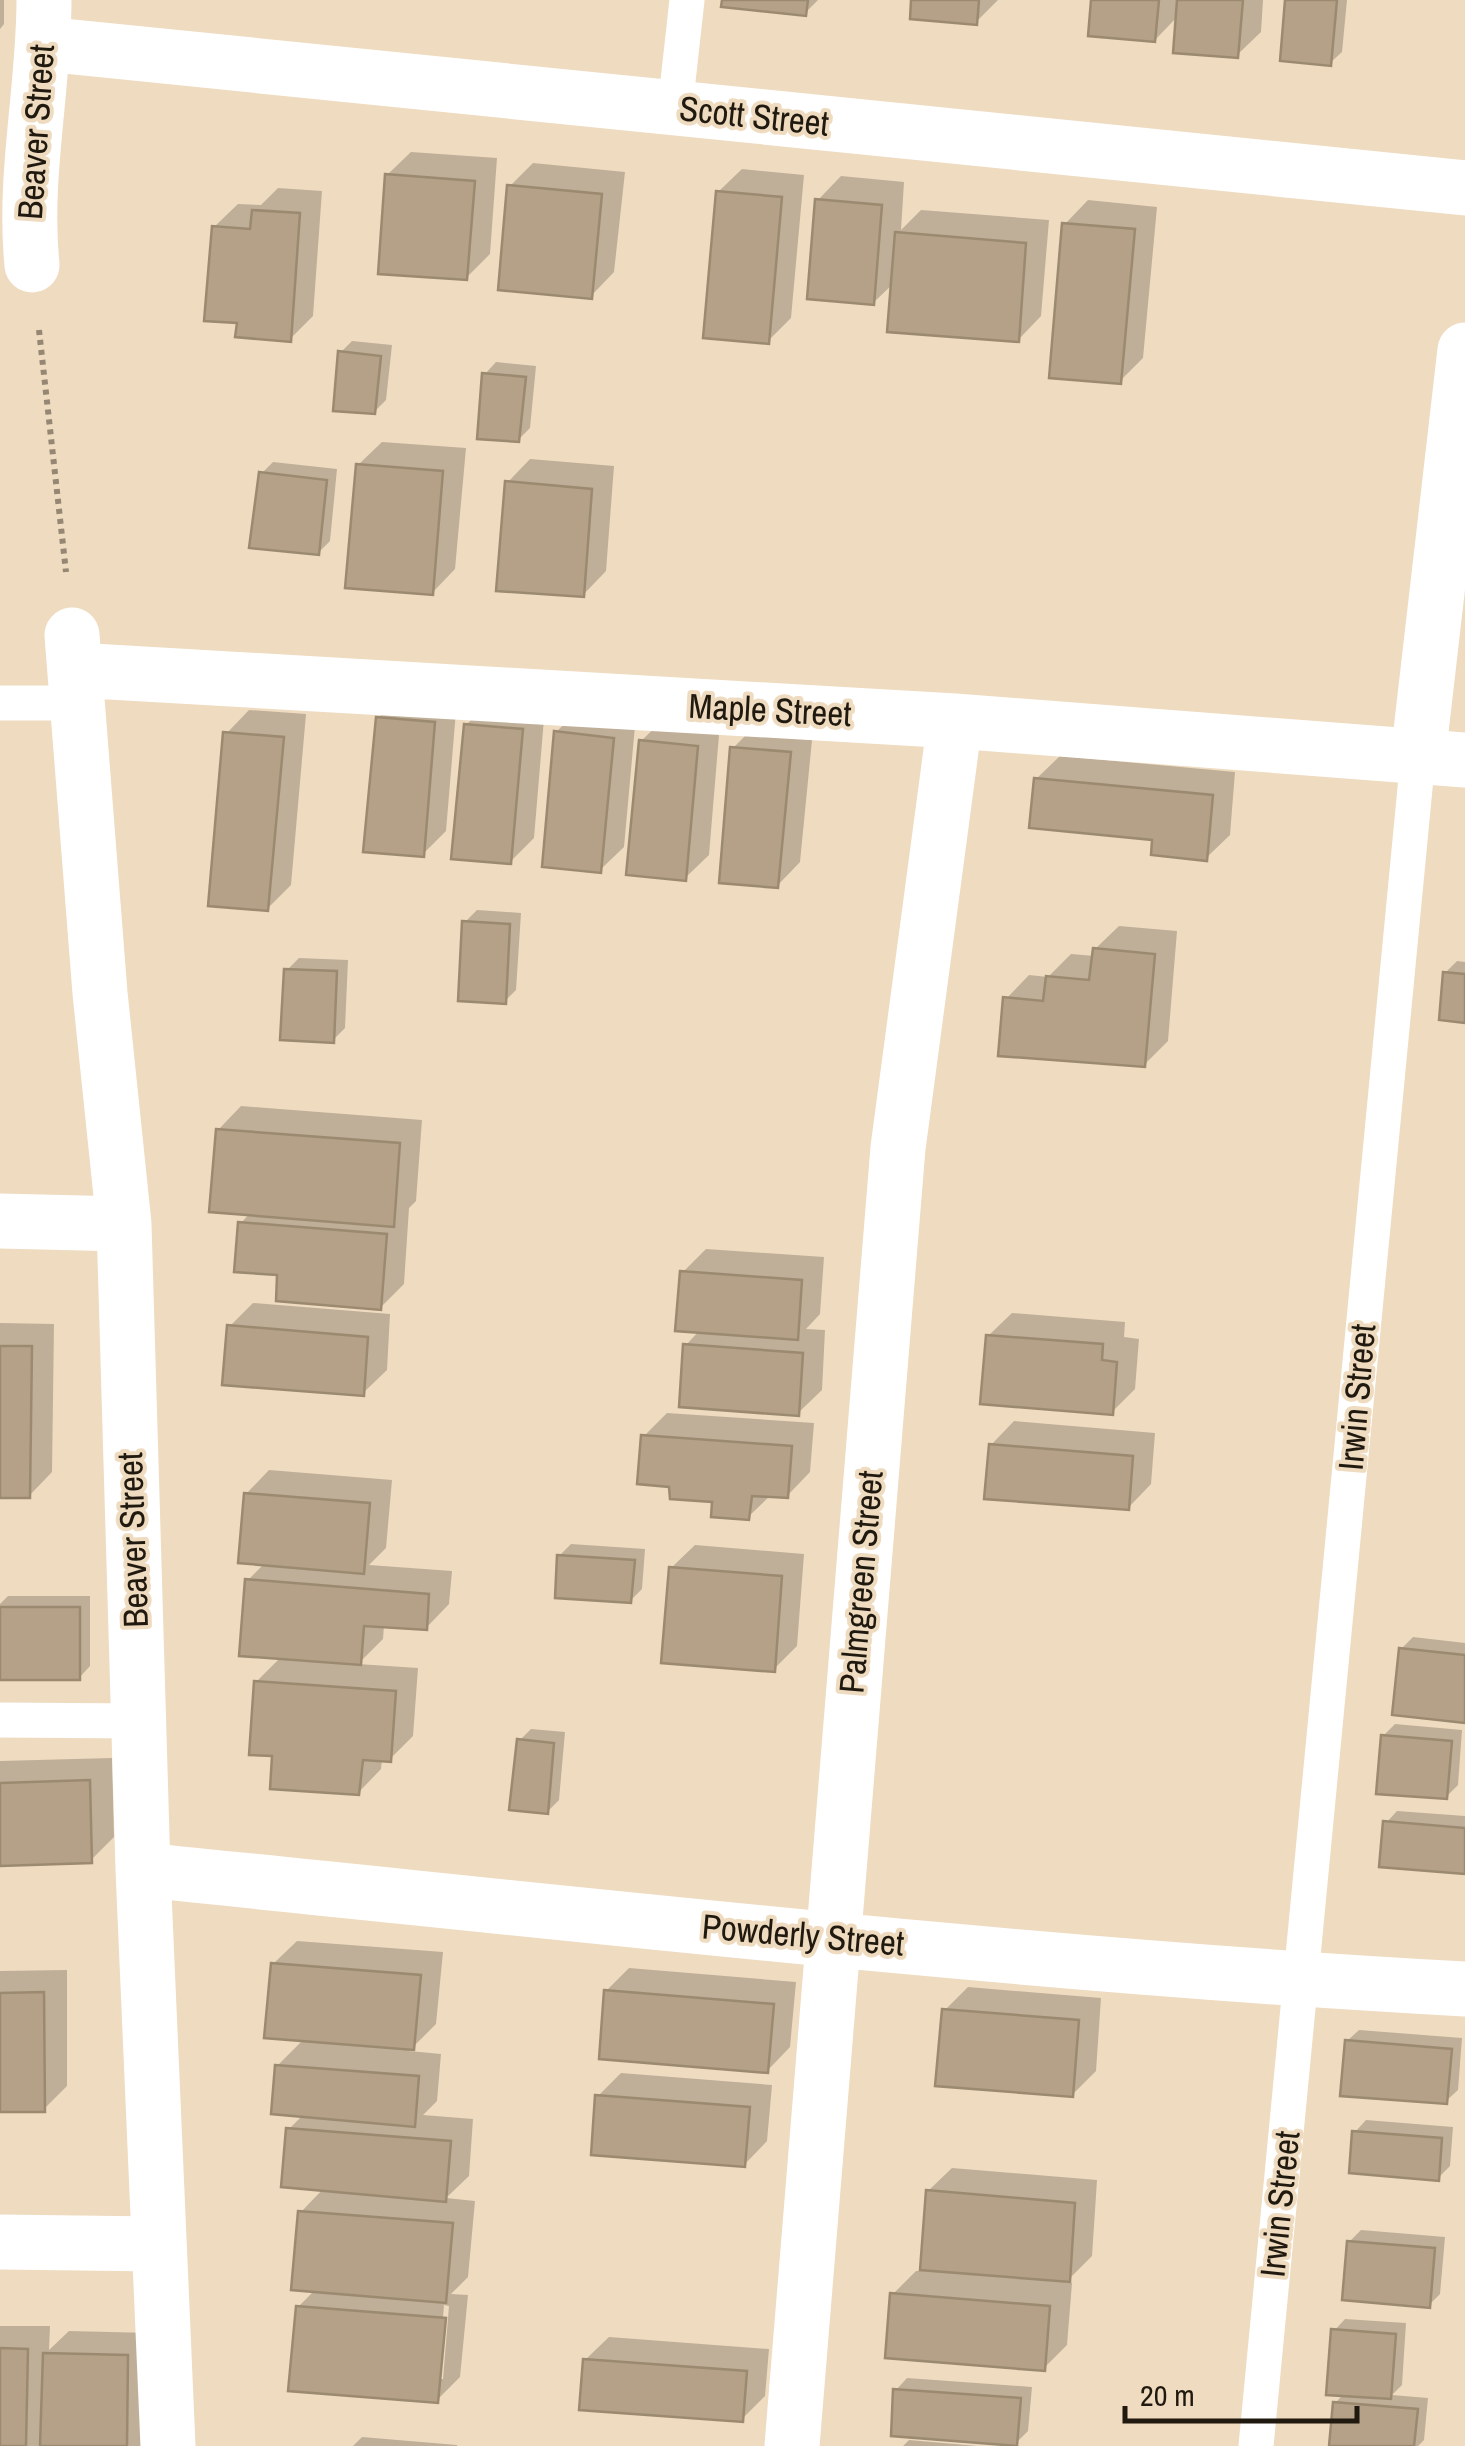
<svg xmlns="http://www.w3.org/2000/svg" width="1465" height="2446" viewBox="0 0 1465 2446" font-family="'Archivo Narrow',sans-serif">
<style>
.shadow{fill:#0003;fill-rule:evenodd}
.building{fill:#b4a187;stroke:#9c8a70;stroke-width:2.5}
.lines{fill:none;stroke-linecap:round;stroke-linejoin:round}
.path{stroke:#958773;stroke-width:6;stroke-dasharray:5 5;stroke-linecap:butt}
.lane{stroke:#fff;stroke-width:35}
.street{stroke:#fff;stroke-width:55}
.labels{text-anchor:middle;stroke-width:8;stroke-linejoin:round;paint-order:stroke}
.street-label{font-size:35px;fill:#20190f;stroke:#efdbbf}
</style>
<rect width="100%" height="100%" fill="#efdbbf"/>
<!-- shadow -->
<path class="shadow" d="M0,0H4V24L0,29Z
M724,0H818L805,13Z
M914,0H998L976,22Z
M1094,0H1263L1261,32L1237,55L1178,16L1155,40Z
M1288,0H1347L1342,52L1330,63Z
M411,152L497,158L490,254L466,278L387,175Z
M533,163L625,172L614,272L591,296L510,186Z
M742,169L804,175L791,318L768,341L718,192Z
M841,176L904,182L901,230L921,210L1049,220L1041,316L1018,340L894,283L873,303L818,200Z
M278,188L322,191L313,316L290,339L239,321L214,227L238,204L261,205Z
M1088,200L1157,207L1143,358L1120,381L1065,224Z
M352,341L392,345L386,400L374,412L340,353Z
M496,362L536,366L530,428L518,440L485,374Z
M382,442L466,448L455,569L432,593L358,465Z
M530,459L614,466L606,571L583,595L507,483Z
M273,462L337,469L330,541L318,553L261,474Z
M402,694L457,699L446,831L423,854L378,718Z
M489,702L545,707L534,838L510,862L466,725Z
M580,709L636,715L624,847L600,870L556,732Z
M249,710L306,714L291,885L267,909L226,734Z
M665,718L720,723L709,855L685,878L641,741Z
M756,725L813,730L800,862L777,886L733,748Z
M1060,756L1235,772L1230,835L1206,858L1155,838L1036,779Z
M477,910L521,913L516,990L505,1001L465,922Z
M1119,926L1177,931L1168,1041L1144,1065L1006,999L1029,975L1048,977L1071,954L1095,956V949Z
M299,958L348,960L345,1028L333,1040L287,970Z
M1457,961L1465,962V1020L1445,973Z
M241,1106L422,1120L416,1201L409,1208L404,1284L380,1308L280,1273L241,1223L251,1212L218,1130Z
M706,1249L824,1257L820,1314L806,1329L825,1330L822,1390L798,1413L686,1345L700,1330L683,1272Z
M253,1303L390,1314L387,1370L363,1393L230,1326Z
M1012,1313L1125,1322L1124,1337L1139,1339L1135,1389L1112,1412L988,1336Z
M0,1323L54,1324L52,1472L29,1496H0Z
M667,1413L814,1423L810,1472L787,1496L771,1495L748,1517L715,1500L672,1484L644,1436Z
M1014,1421L1155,1433L1151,1484L1128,1508L991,1445Z
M269,1470L392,1480L386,1548L369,1565L452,1571L449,1604L426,1628L384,1625L383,1639L358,1664L418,1668L413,1736L390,1759H382L381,1769L358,1793L275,1754L256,1682L281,1657L247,1581L265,1563L246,1494Z
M571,1544L645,1549L642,1589L630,1601L559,1556Z
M695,1545L804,1554L797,1646L774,1669L671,1568Z
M8,1596H90V1666L79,1678H0V1604Z
M1413,1637L1465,1643V1720L1401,1649Z
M1395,1724L1462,1730L1458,1785L1446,1797L1383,1736Z
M531,1729L565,1732L559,1800L547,1812L519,1741Z
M112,1758L114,1837L91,1860L0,1863V1761Z
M1397,1811L1465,1816V1871L1386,1823Z
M297,1941L443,1952L436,2024L409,2051L441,2054L437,2101L423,2115L473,2119L469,2176L446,2198L475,2201L468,2277L451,2294L468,2295L460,2377L437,2400L298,2307L316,2289L301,2212L324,2188L289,2129L303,2115L277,2066L304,2039L273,1964ZM444,2305L449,2306L443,2379H438Z
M629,1968L796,1982L790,2047L767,2071L606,1991Z
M67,1970V2086L44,2109L0,2110V1971Z
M968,1987L1101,1998L1096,2071L1072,2095L945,2010Z
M1359,2030L1462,2038L1458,2090L1446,2101L1347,2041Z
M621,2073L772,2085L767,2141L744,2165L598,2096Z
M1366,2120L1453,2127L1450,2166L1438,2178L1355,2132Z
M952,2168L1097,2180L1092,2256L1065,2283H1072L1067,2345L1044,2368L893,2294L916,2271H922L928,2191Z
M1361,2230L1445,2237L1440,2294L1429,2305L1349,2242Z
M1345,2319L1406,2323L1402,2385L1392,2395L1428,2398L1424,2440L1418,2446H1340L1335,2403L1345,2393L1334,2331Z
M0,2326H50L49,2350L69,2331L151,2333L149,2446H0Z
M609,2337L769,2349L765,2396L742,2419L585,2360Z
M907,2378L1032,2387L1028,2431L1016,2443L896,2390Z
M362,2437L457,2445V2446H353Z
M909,2440L978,2446H903Z"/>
<!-- building -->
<path class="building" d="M722,0H808L806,16L721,7Z
M911,0H979L977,25L910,19Z
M1091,0H1159L1155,42L1088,36Z
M1177,0H1243L1238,58L1173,53Z
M1285,0H1337L1331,66L1280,61Z
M385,174L475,181L467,280L378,274Z
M507,185L602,194L592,299L498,290Z
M716,191L782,197L769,344L703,338Z
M815,199L882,205L874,305L807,299Z
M252,210L300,213L291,342L235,337L237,323L204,321L212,226L250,229Z
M1062,223L1135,229L1121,384L1049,378Z
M895,232L1026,243L1019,342L887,332Z
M338,351L381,356L375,414L333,411Z
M482,373L526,377L519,442L477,439Z
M356,464L443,471L433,595L345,588Z
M259,472L327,480L319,555L249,548Z
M505,481L592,489L584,597L496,591Z
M376,717L435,722L424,857L363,852Z
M464,724L523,729L511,864L451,859Z
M554,731L614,738L601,873L542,867Z
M223,732L284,737L268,911L208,906Z
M639,740L698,746L686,881L626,875Z
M730,747L791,752L778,888L719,883Z
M1034,778L1213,795L1207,861L1151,855L1152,840L1029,828Z
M462,921L510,924L506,1004L458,1001Z
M1093,948L1155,954L1145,1067L998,1056L1003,997L1043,1001L1046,976L1089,980Z
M284,969L337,971L334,1043L280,1040Z
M1443,972L1465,974V1023L1439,1020Z
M216,1129L400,1143L394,1227L209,1212Z
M238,1222L387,1234L381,1310L276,1301L277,1275L234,1272Z
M680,1271L802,1280L798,1340L675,1331Z
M227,1325L368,1337L364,1396L222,1385Z
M986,1335L1103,1344L1102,1360L1117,1362L1113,1415L980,1404Z
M683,1344L803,1353L799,1416L679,1407Z
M0,1346H32L30,1498H0Z
M641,1435L792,1446L788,1498L752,1496L749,1520L711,1517L712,1502L670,1499L669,1487L637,1484Z
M989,1444L1133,1456L1129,1510L984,1499Z
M244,1493L370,1503L364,1574L238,1563Z
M557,1555L635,1560L631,1603L555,1598Z
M669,1567L782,1576L775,1672L661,1663Z
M245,1579L429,1594L427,1630L364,1626L361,1665L239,1656Z
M0,1607H80V1680H0Z
M1399,1648L1465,1655V1723L1392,1715Z
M254,1681L396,1691L391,1762L363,1760L359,1795L270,1789L272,1756L249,1755Z
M1381,1735L1452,1741L1447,1799L1376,1794Z
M517,1739L554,1743L548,1814L509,1810Z
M90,1780L92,1863L0,1866V1783Z
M1383,1821L1465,1828V1874L1379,1867Z
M271,1963L421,1975L414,2050L264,2038Z
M604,1990L774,2004L768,2073L599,2059Z
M44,1992L45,2112H0V1993Z
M942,2009L1079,2020L1073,2097L935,2086Z
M1345,2040L1452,2049L1447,2104L1340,2096Z
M275,2065L419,2076L415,2127L271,2114Z
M595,2095L750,2107L745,2167L591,2155Z
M286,2128L451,2141L446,2202L281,2187Z
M1352,2131L1442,2138L1439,2181L1349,2173Z
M926,2190L1075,2203L1070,2282L920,2270Z
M298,2211L453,2223L446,2303L291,2290Z
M1347,2241L1435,2248L1430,2308L1342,2300Z
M890,2293L1050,2306L1045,2371L885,2358Z
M296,2306L446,2318L438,2403L288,2391Z
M1331,2329L1396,2334L1391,2399L1326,2395Z
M0,2348L28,2349L26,2446H0Z
M43,2353L128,2355L127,2446H40Z
M583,2359L747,2371L743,2422L579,2410Z
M893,2389L1021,2398L1017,2446L891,2436Z
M1333,2402L1418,2409L1414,2446H1329Z"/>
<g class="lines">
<!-- path -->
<path class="path" d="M39,330L66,572"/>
<!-- lane -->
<path class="lane" d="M675,108L687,0
M0,703H78
M0,1720L139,1721
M1256,2446L1418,757"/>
<!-- street -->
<path class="street" d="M44,44L1465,188
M32,265C23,176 44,89 44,0
M72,635L100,993L124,1224L143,1870L168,2446
M75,670L955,721L1465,760
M1418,757L1465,350
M0,1221L124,1224
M143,1870C583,1914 1023,1965 1465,1989
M0,2242L157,2244
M792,2446L898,1148L955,721"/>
</g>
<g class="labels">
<!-- street labels -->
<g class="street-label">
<text transform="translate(754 116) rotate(6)" y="12">Scott Street</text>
<text transform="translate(36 132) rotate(-86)" y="12">Beaver Street</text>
<text transform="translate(770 710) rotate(3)" y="12">Maple Street</text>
<text transform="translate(1357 1397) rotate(-85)" y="12">Irwin Street</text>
<text transform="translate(133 1540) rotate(-92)" y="12">Beaver Street</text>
<text transform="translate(861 1582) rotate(-85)" y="12">Palmgreen Street</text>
<text transform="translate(803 1935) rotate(5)" y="12">Powderly Street</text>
<text transform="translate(1280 2204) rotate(-84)" y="12">Irwin Street</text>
</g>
</g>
<!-- scale -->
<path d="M1125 2406v15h232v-15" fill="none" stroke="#20190f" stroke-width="5"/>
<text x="1140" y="2406" font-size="30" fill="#20190f" stroke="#efdbbf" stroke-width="8" paint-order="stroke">20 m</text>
</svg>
